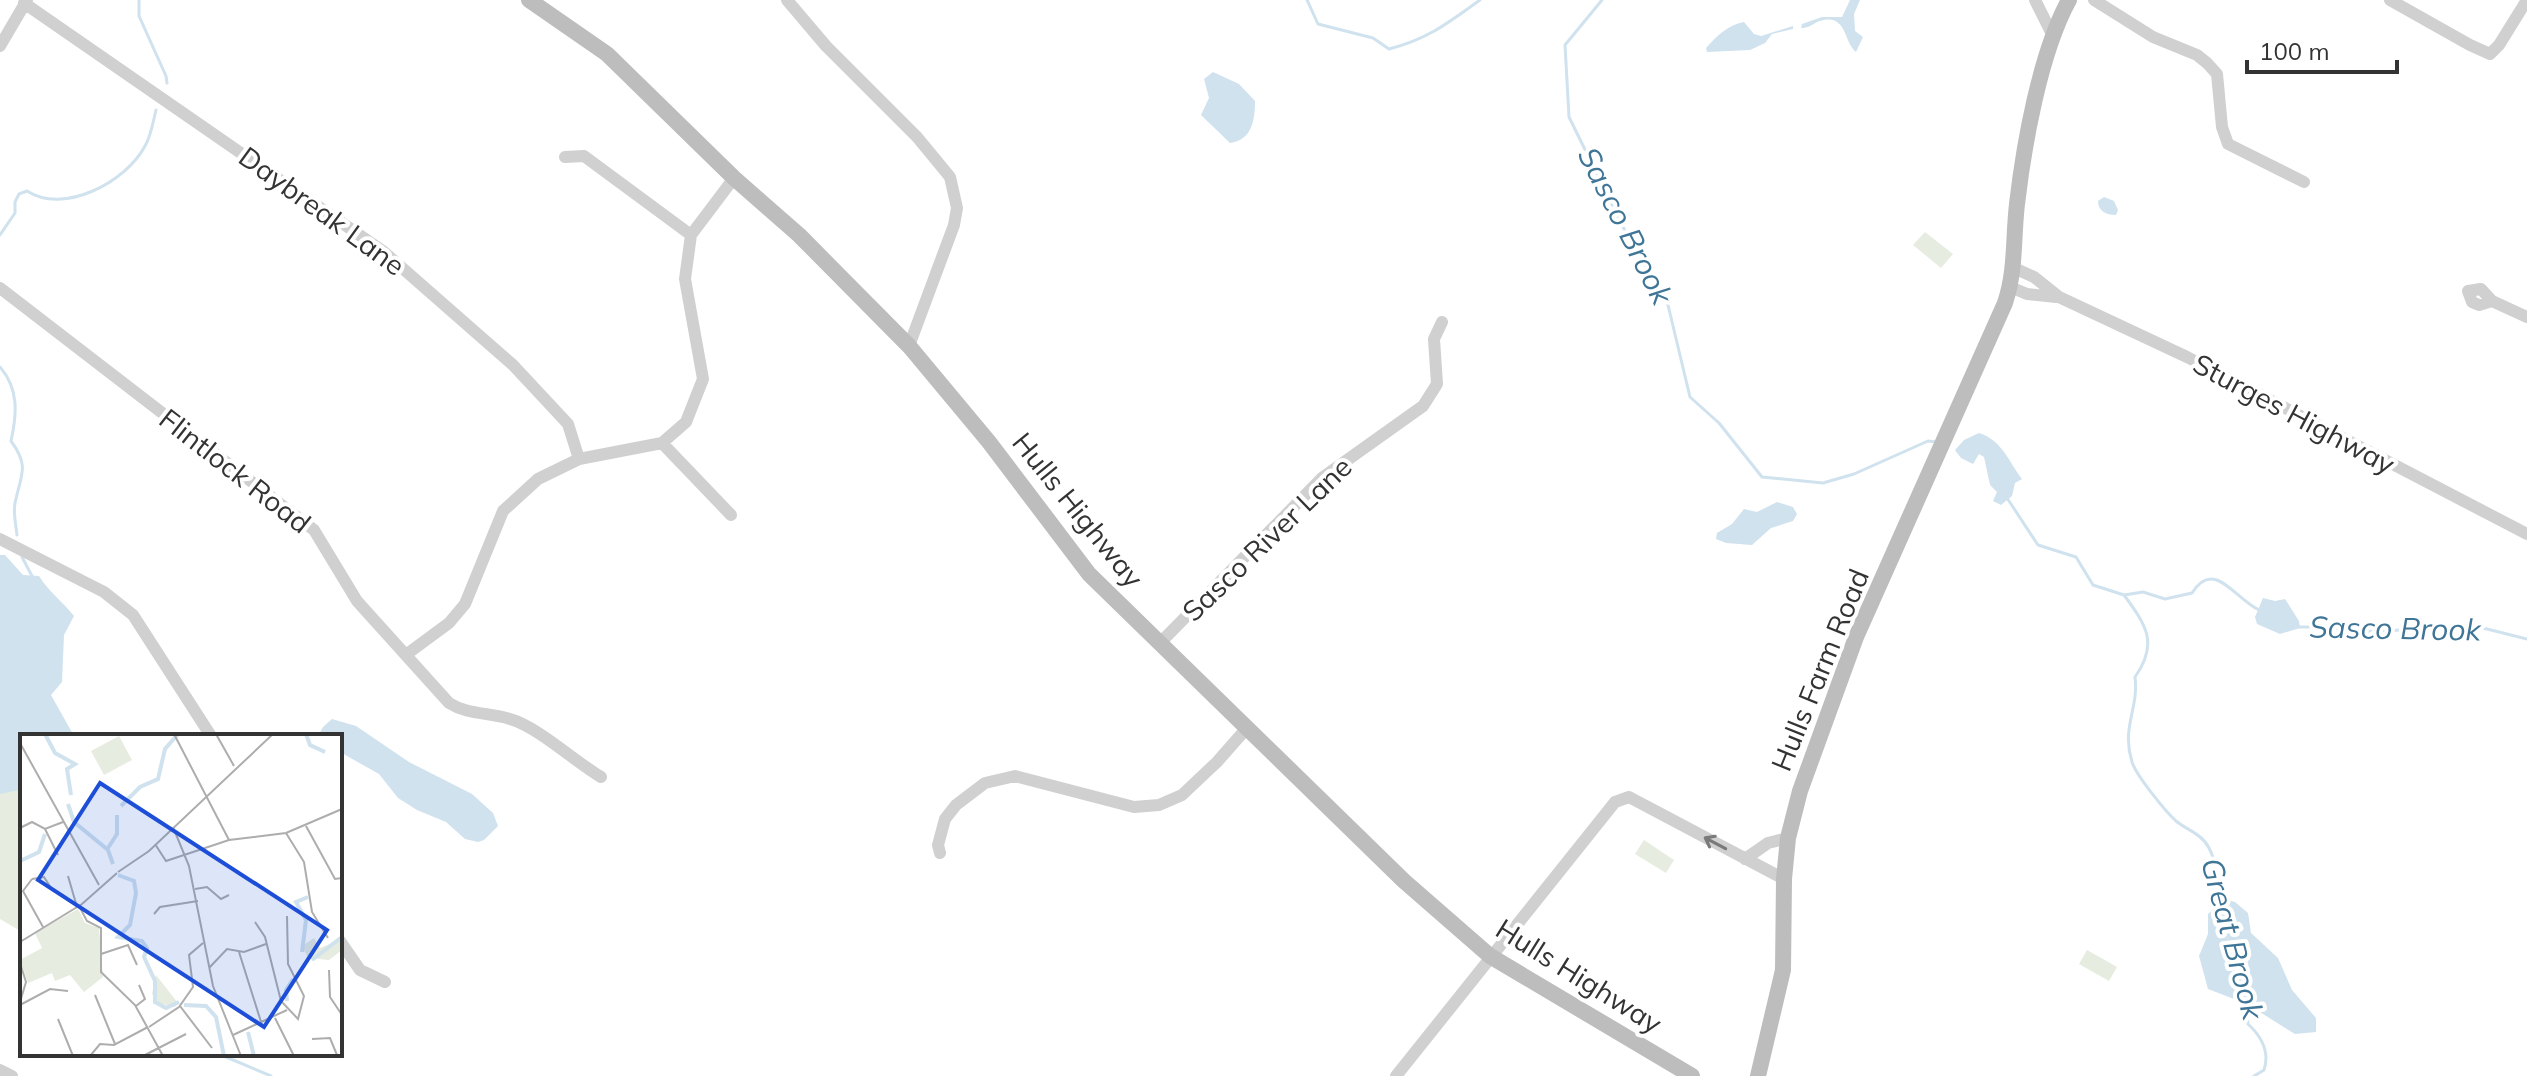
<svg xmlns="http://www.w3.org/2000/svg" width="2527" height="1076" viewBox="0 0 2527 1076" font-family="Mulish,sans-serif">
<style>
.green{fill:#e6ecdf}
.water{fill:#cfe2ee}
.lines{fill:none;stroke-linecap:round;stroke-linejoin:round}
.stream{stroke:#cfe2ee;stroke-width:3}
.street{stroke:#d0d0d0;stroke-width:12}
.secondary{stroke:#bdbdbd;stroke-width:16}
.oneway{stroke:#7a7a7a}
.labels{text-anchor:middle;stroke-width:8;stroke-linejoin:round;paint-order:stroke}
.street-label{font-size:28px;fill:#333;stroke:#fff}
.water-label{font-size:30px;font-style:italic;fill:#3f7597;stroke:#fff}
.inset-river{fill:none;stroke:#cfe2ee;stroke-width:4}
.inset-road{fill:none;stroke:#adadad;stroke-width:2}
.view{fill:#1d4ed8;fill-opacity:0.15;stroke:#1d4ed8;stroke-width:4}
.inset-edge{fill:none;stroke:#333;stroke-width:4}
</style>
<rect width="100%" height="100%" fill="#fff"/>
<!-- green -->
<path class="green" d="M1925,232L1953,254L1941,268L1913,245Z
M0,764L22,771V932L0,919Z
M1644,840L1674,860L1666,873L1635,854Z
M2087,950L2117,967L2109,981L2079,964Z"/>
<!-- water -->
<path class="water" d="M1850,0H1860L1854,14L1855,31L1863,37L1856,52C1844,43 1847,16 1824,20C1814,21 1812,28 1801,28L1802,24L1822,17H1842Z
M1744,22L1754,34L1761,36L1793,26V29L1772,34L1765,43L1750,50L1707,52L1706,48C1717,36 1727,25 1744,22Z
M1213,72L1239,84L1255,101C1255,120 1252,140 1230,143L1201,115L1209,98L1204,79Z
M2104,197L2114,201L2118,210L2116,215C2106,215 2098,211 2098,201Z
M1979,433C2002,440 2009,462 2022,479L2015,483L2012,496L2001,505L1993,501L1997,492L1990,485L1984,457L1979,454L1973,464L1961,458L1955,450L1964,440Z
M1777,502L1793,507L1797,514L1793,521L1771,528L1752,545L1726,543L1716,539L1717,533L1732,524L1744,509L1757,512Z
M0,555H5L23,575L39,576C49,592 63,602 74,616L64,635L62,682L51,695L74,736H22V778L19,790L0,794Z
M2263,598L2275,601L2285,599L2299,621L2300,628L2280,634L2257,624L2255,617Z
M332,719L356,726L409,762L472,794L493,813L498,826L484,840L478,842L465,839L446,822L417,810L398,798L379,774L340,752V736H318L323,727Z
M2225,899L2235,902L2248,913L2251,933L2278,958L2292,990L2316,1018V1032L2295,1034L2247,1004L2208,989L2199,956L2208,934V914Z"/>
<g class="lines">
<!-- stream -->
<path class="stream" d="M139,0V16L166,76L167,83
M1307,0L1318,24L1373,38L1389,49C1428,39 1448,23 1480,0
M1602,0L1565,45L1569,117L1623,227L1668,305L1690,397L1719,423L1762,477L1823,483L1854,474L1928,441L1936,442
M0,235L15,213V202L19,194L27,191C64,215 126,182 145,146C151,136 153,122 156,110
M0,367C19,389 17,414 11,441C30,467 21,474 15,503C13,513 16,525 17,535
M2007,498L2038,545L2076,557L2093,585L2124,595L2143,592L2165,599L2192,593C2214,558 2234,598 2259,610
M22,557L33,578
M2124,595C2146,625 2159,643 2135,677C2139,709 2121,727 2132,762C2136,775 2165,811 2176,821C2187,830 2202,834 2209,848C2217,863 2220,884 2225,901
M2298,627H2333L2352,632L2479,627L2527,639
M2246,1002L2248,1024C2262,1037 2270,1052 2264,1070L2254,1076
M219,1054L271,1076"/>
<!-- street -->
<path class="street" d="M787,0L826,46L917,137L950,177L957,208L954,225L909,346
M2035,0L2052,34
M2094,0L2153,37L2197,55L2207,63L2217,74L2222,127L2228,144L2304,182
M2390,0L2470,45L2490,54L2499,45L2527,0
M24,3L384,252L513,365L568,424L579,459
M0,46L27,0
M565,157L584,156L691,235
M2014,268L2034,277L2059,297L2187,357L2527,534
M2010,287L2027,294L2056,297
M0,288L314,530L357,601L449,703C468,715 488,712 510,719C538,727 574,761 601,777
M2492,301L2479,305L2472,302L2468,291L2481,289L2492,301L2527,317
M662,443L731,515
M0,539L104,592L133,615L211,736
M1159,644L1322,478L1423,406L1437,384L1434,339L1442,322
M407,654L449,623L465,604L503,511L538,479L579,459L662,443L686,422L703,379L685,279L691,235L734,178
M940,853L938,845L945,819L956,805L985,783L1015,776L1134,807L1159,805L1182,795L1217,762L1246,729
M1745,859L1768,843L1788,838
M340,941L360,970L385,982
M0,1070L12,1076
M1396,1076L1615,802L1629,797L1784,879"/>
<!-- secondary -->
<path class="secondary" d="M529,0L607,54L734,178L799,235L909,346L989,442L1089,574L1404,881L1490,956L1692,1076
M1758,1076L1783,970L1784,879L1788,838L1800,791L1856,637L2005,303C2016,270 2013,238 2017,204C2024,144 2040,53 2069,0"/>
</g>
<!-- one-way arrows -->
<defs><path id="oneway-shaft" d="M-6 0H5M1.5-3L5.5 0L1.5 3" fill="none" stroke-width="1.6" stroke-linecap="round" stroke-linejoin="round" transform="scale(2)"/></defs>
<use class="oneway" href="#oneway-shaft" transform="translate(1715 843) rotate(-152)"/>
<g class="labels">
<!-- street labels -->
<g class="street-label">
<text transform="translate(322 211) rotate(36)" y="10">Daybreak Lane</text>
<text transform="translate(2294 414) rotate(28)" y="10">Sturges Highway</text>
<text transform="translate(235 471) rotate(38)" y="10">Flintlock Road</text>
<text transform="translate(1078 510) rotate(51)" y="10">Hulls Highway</text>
<text transform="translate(1267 539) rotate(-44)" y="10">Sasco River Lane</text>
<text transform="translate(1820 670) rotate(-68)" y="10">Hulls Farm Road</text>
<text transform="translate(1579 976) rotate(32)" y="10">Hulls Highway</text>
</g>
<!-- water labels -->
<g class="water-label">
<text transform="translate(1625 226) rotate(63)" y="10">Sasco Brook</text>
<text transform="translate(2395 629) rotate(1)" y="10">Sasco Brook</text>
<text transform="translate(2232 939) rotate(75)" y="10">Great Brook</text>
</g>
</g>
<!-- overview -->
<g transform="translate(20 734)">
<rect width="322" height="322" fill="#fff"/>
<path d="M99,2L112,26L84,41L71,17ZM58,175L65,189L79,194L83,243L64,258L50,241L35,247L32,239L8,249L0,226L22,214L15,199ZM294,204L300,214L322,205V216L309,226L288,224L282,212ZM136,241L158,269L155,273L137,269L132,260Z" fill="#e6ecdf"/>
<path class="inset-river" d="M25,0L35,19L55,30L47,35L51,61M286,0L290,11L305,18M48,70L54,88L88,116L93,130M101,72L120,53L138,45L145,15L158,0M88,114L97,100V81M0,127L19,118L25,100M98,141L114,147L116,159L110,191L98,203L122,207L127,214L124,223L135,247V268L146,274L159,268M282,218L286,186L276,168L288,163M292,226L322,203M267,267L266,256L273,245M164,271L186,272L196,283L204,322M228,298L234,322"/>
<path class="inset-road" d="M154,0L209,106M196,0L214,32M0,9L79,151M286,92L315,145L322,144M153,93L169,132L193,252L221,322M0,94L12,88L25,95L43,88M25,95L38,121M266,99L284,128L292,178L308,204M135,110L146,127L209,106L266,99L322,75M98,138L129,117L253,0M48,142L57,173M12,145L3,157L23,193M12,145L24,143L33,157M175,155L187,153L201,165L209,161M59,172L67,187L81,194V238L115,271L143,322M134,180L140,173L178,167M235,188L245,203L261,267L278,285L284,262L268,230L267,182M0,208L62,170L97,139M219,218L242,291M81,220L108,211L117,231M0,229L6,248L0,268M189,234L207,215L224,218L246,210M309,236L310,263L322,281M75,261L95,310M0,271L30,255L48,257M116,272L125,265L119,251M160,272L192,314M255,284L274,322M38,285L53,322M129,293L159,273L173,253L169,221L183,209M213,301L267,276M292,305L310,304L317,321M70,322L80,310L94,311L128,293M123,322L166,300"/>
<path class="view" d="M80,49L307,196L244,293L18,146Z"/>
<rect width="322" height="322" class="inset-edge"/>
</g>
<!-- scale -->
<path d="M2247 60v12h150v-12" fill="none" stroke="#333333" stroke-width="4"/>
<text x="2259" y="60" font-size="24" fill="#333333" stroke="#ffffff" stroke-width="6" paint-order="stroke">100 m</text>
</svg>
